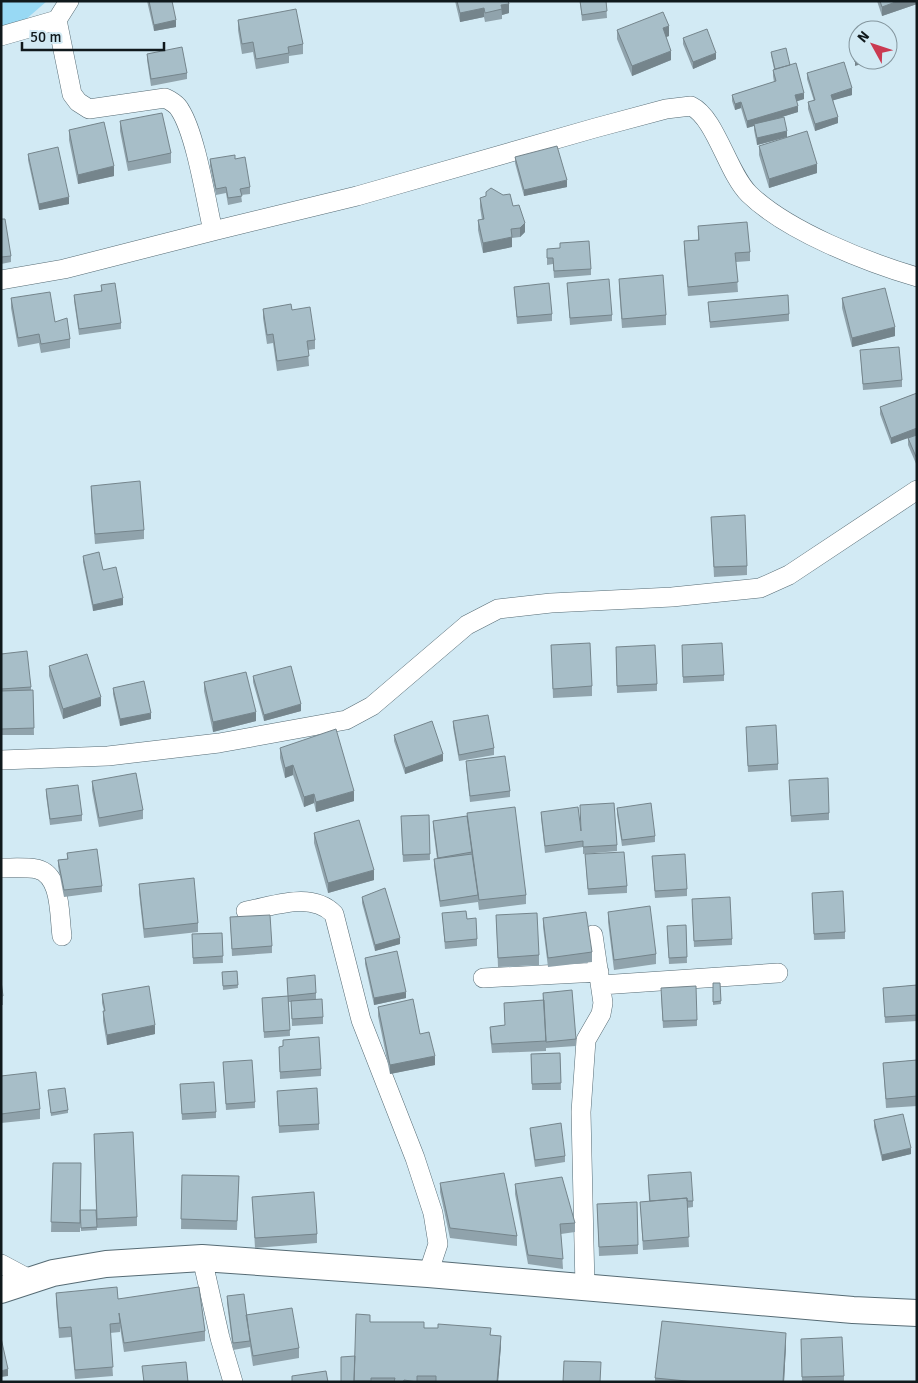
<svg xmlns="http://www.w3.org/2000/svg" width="918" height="1383" viewBox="0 0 918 1383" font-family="Signika,sans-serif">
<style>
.green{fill:#98d9f4}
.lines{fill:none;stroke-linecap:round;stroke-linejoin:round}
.street-casing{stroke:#566b74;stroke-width:20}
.secondary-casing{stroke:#566b74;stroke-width:28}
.street{stroke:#fff;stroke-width:19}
.secondary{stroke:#fff;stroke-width:26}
.wall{fill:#90a3ac}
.shaded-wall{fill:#75858c}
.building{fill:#a7bec8;stroke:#75858c}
</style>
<rect width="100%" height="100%" fill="#d2eaf4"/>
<!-- green -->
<path class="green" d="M1,1H47L1,41Z"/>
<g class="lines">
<defs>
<path id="street" d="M57,20L72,94L78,102L89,109L165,98C171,101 177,104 180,110C196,135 206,201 213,231L357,196L595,128L666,109L691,106C716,118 727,172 749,194C787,231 866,262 917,277
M1,36L57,20L69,1
M1,280L64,269L213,231
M1,760L108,756L219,743L346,720L372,706L467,625L498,609L551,603L672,597L760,588L789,575L917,490
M1,868C13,868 26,867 37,869C62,875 59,916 62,936
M246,911C275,906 311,891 334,914L361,1020L415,1158L433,1213L438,1244L428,1274
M483,978L599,972
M601,985L778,973
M202,1258L220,1338L233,1382
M1,1264L31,1280
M585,1287L581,1112L586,1040L601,1014L603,1003L593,935"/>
<path id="secondary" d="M1,1290L53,1273L106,1264L202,1258L428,1274L853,1310L917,1313"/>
</defs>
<!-- street casing -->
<use href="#street" class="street-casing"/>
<!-- secondary casing -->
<use href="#secondary" class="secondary-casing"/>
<!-- street -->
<use href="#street" class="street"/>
<!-- secondary -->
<use href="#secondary" class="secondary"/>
</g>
<!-- wall -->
<path class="wall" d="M147,1H172L176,27L154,31Z
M455,1H508L509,13L502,15V19L485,22L484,17L460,22Z
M580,1H606L607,18L582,21Z
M877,1H917V4L882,16Z
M238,20L303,44V54L289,56V63L256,69L253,52L242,54L238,30Z
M617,30L669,36L666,37L671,60L632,76L617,39Z
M683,38L716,59L693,69L683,44Z
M771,52L790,65L804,99L796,101L798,112L781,117L787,137L757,145L754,130V126L747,128L741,108L735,110L732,101V95L774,82L773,76V70L774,69L771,55Z
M147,54L187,73V79L151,86L147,60Z
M807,73L852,95L833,100L838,123L815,131L808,109V102L814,101L807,79Z
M120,121L171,153V163L128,171L120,131Z
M69,130L114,176L78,184L69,140Z
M759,146L817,173L769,188L759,155Z
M28,154L69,204L39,210L28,160Z
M515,157L567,187L524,196L515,163Z
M210,159H235L250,187V194L241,195L242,202L228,205L226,193L216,195L210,166Z
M917,176V190L916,186V177Z
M480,198L513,206L525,232L520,237L512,238V247L483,253L478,230V220H482L480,207Z
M1,219L11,256V262L1,264Z
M698,226L750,252V261L736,262L738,292L688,296L684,250V241L698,240Z
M547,249L591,269V275L554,278L553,264L547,265Z
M619,279L666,315V325L622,328L619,289Z
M567,283L612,315V321L570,325Z
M101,285L121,323V329L79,335L74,301V295L101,291Z
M514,287L552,314V321L517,324Z
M11,298L55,322L70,339V348L41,353L39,343L18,347L11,308Z
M842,298L895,336L852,347L842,308Z
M708,302L789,314V321L710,328Z
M263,309L292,310L315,340V349L308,350L309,366L277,371L273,343L267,344L263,318Z
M860,350L902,380V387L863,390Z
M917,393V466L908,445V438L915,435L891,444L880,414V407Z
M91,486L144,530V539L95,544L91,496Z
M711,517L747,566V575L714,577Z
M83,556L103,570L123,605L93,611L83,562Z
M551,645L592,686V696L553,698Z
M682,645L724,675V681L683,683Z
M616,647L657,684V691L617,693Z
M1,654L31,687V690H33L34,735H1Z
M49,666L101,706L63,719L49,676Z
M253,676L301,711L264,721L253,682Z
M204,682L256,721L213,732L204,691Z
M113,688L151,719L120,726L113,694Z
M453,721L494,748V755L459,761L453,727Z
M746,733L778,764V770L748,772Z
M394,735L443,761L405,774L394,741Z
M280,748L354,801L316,812L314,803L304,807L293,775L285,778L280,758Z
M466,761L510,791V797L470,802L466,767Z
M92,781L143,810V819L99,827L92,790Z
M789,786L829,813V820L791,822Z
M46,789L82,815V821L50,825L46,795Z
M617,808L655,836V842L622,846L617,814Z
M541,812L617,845V851L583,854V847L545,853L541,818Z
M429,815L430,860L403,862L401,823Z
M467,816L526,895V904L479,910L478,902L440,907L434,866V859H437L433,827V821Z
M314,833L374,880L328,893L314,843Z
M67,853L102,886V892L64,897L58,866V860L67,859Z
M585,854L627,886V893L588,895Z
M652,856L687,889V896L655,898Z
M139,884L198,923V932L144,938L139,893Z
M812,893L845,932V939L814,940Z
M362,897L400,944L375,951L362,903Z
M692,905L732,939V945L694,947Z
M608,912L656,954V964L614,970L608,922Z
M442,913L467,919L477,939V946L445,949Z
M496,915L539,955V965L498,967Z
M230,917L272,946V953L232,956Z
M543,918L592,952V962L548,967L543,927Z
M686,925L687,963L669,964L667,933Z
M222,933L223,963L193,964L192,934Z
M365,958L406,998L374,1005L365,964Z
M237,971L238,988L223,990L222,972Z
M287,978L316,993V1000L323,1017V1024L292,1026L291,1002H289L290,1036L264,1038L262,998L288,996Z
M1,981L3,996V1005H1Z
M713,983H720L721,1004L713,1005Z
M917,985V1021L885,1023L883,988Z
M543,993L576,1039V1046L546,1048V1046V1051L492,1053L490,1036V1027L505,1025L504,1003L543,1000Z
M102,994L155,1034L107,1045L103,1021V1011H104L102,1003Z
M661,994L697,1020V1026L663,1028Z
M378,1007L420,1034L435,1065L390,1074L378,1016Z
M283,1040L321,1069V1076L280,1079L279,1047L283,1046Z
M560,1053L561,1090H532L531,1054Z
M917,1060V1106L886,1108L883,1063Z
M223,1062L255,1102V1108L226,1110Z
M1,1076L40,1109V1119L1,1123Z
M180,1084L216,1112V1118L182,1120Z
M48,1090L68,1110V1113L51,1116Z
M277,1091L319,1124V1130L279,1133Z
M874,1120L911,1154L882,1161L874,1127Z
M530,1128L565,1156V1162L535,1167L530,1134Z
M94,1134L137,1217V1226L97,1228V1230L81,1231L80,1210H96Z
M53,1163H81L80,1232H51Z
M182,1175L239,1176L237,1230L181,1229Z
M648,1175L693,1201V1207L687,1208L689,1247L643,1250L640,1202L649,1201Z
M440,1183L517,1236V1246L450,1238L440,1192Z
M515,1184L575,1223V1232L561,1234L563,1269L528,1264L515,1194Z
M252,1197L317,1234V1243L255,1248Z
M597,1204L638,1245V1254L599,1256Z
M56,1293L118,1299L205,1331V1341L124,1352L120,1327V1332L110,1333L113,1376L75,1379L71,1337L59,1338L56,1302Z
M227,1296L246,1315L299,1348V1358L253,1366L250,1347L233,1350L227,1303Z
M370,1322L491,1335L501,1345L498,1382H341L355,1356Z
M801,1339L844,1376V1382H802Z
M786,1345L784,1382H655V1378Z"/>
<!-- shaded-wall -->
<path class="shaded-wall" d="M898,1H917V4L882,16V7Z
M509,4V13L502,15L501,5Z
M484,8V17L460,22V13Z
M176,20V27L154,31V25Z
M669,26V36L663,38V28Z
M671,51V60L632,76V66Z
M716,53V59L693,69V62Z
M863,60H874L855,66V62Z
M852,88V95L831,101V95Z
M804,93V99L795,102V95Z
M741,102V108L735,110V104Z
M798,106V112L747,128V121Z
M838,117V123L815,131V124Z
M787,131V137L757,145V138Z
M817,164V173L769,188V179Z
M114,166V176L78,184V175Z
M567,180V187L524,196V190Z
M69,197V204L39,210V204Z
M525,223V232L520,237V228Z
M512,237V247L483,253V243Z
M895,327V336L852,347V338Z
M917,428V435L891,444V438Z
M123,598V605L93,611V605Z
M101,697V706L63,719V709Z
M301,704V711L264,721V715Z
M256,712V721L213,732V722Z
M151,713V719L120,726V719Z
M443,754V761L405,774V768Z
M293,765V775L285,778V768Z
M354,791V801L316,812V802Z
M314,794V803L304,807V797Z
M374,870V880L328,893V883Z
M400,938V944L375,951V945Z
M406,992V998L374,1005V998Z
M155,1025V1034L107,1045V1035Z
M435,1056V1065L390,1074V1065Z
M911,1148V1154L882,1161V1155Z
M786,1333V1345L784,1382H783Z
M501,1336V1345L498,1382H497Z
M8,1369V1376L1,1377V1371Z"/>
<!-- building -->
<path class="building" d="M149,1H172L176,20L154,25Z
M457,1H508L509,4L501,5L502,9L485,13L484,8L460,13Z
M580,1H606L607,11L582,15Z
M880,1H898L882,7Z
M296,9L303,44L288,47L289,53L256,59L253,42L242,44L238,20Z
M663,12L669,26L663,28L671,51L632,66L617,30Z
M707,29L716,53L693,62L683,38Z
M182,47L187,73L151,79L147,54Z
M786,48L790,65L775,69L771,52Z
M858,48V60H863L855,62L851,50Z
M844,62L852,88L831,95L838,117L815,124L808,102L815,100L807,73Z
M796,63L804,93L795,95L798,106L747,121L741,102L735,104L732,95L776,81L773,70Z
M162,113L171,153L128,162L120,121Z
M784,117L787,131L757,138L754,124Z
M104,122L114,166L78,175L69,130Z
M807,131L817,164L769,179L759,146Z
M557,146L567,180L524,190L515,157Z
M58,147L69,197L39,204L28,154Z
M235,155V159L245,157L250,187L240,189L242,196L228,198L226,187L216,189L210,159Z
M491,188L503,195L510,194L513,206L519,205L525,223L520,228L511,229L512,237L483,243L478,220L484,219L480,198L486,196V192Z
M1,219H5L11,256L1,257Z
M747,222L750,252L735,253L738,282L688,287L684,241L699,240L698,226Z
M589,241L591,269L554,271L553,258H547V249L560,248V243Z
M663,275L666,315L622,319L619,279Z
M609,279L612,315L570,318L567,283Z
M115,283L121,323L79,329L74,295L102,291L101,285Z
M549,283L552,314L517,317L514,287Z
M885,288L895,327L852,338L842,298Z
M50,292L55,322L67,318L70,339L41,344L39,334L18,338L11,298Z
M788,295L789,314L710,322L708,302Z
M291,304L292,310L310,307L315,340L307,341L309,356L277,361L273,334L267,335L263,309Z
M899,347L902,380L863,384L860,350Z
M917,393V428L891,438L880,407Z
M917,435V459L908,438Z
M140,481L144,530L95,534L91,486Z
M745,515L747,566L714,567L711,517Z
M99,552L103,570L116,567L123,598L93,605L83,556Z
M590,643L592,686L553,689L551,645Z
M722,643L724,675L683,677L682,645Z
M655,645L657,684L617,686L616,647Z
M27,651L31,687L1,689V654Z
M87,654L101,697L63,709L49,666Z
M291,666L301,704L264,715L253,676Z
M246,672L256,712L213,722L204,682Z
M144,681L151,713L120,719L113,688Z
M33,690L34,728L1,729V691Z
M488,715L494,748L459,755L453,721Z
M432,721L443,754L405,768L394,735Z
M776,725L778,764L748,766L746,727Z
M336,729L354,791L316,802L314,794L304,797L293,765L285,768L280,748Z
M505,756L510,791L470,796L466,761Z
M136,773L143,810L99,818L92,781Z
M828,778L829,813L791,816L789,780Z
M78,785L82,815L50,819L46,789Z
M614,803L617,845L583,847V841L545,846L541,812L578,807L581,831L580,805Z
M651,803L655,836L622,840L617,808Z
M515,807L526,895L479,900L467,813Z
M429,815L430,854L403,855L401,816Z
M467,816L472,852L438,858L433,821Z
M359,820L374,870L328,883L314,833Z
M97,849L102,886L64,890L58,860L68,859L67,853Z
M624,852L627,886L588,889L585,854Z
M472,854L478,895L440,901L434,859Z
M685,854L687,889L655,891L652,856Z
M194,878L198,923L144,929L139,884Z
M385,888L400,938L375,945L362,897Z
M843,891L845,932L814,934L812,893Z
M730,897L732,939L694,941L692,899Z
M650,906L656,954L614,960L608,912Z
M466,911L467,919L476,918L477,939L445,942L442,913Z
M586,912L592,952L548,958L543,918Z
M537,913L539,955L498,958L496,915Z
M270,915L272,946L232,949L230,917Z
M686,925L687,957L669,958L667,926Z
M222,933L223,956L193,958L192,934Z
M397,951L406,992L374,998L365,958Z
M237,971L238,985L223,986L222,972Z
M315,975L316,993L288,996L287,978Z
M1,981L3,996H1Z
M713,983H720L721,1001L713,1002Z
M917,985V1015L885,1017L883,988Z
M149,986L155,1025L107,1035L103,1011H105L102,994Z
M696,986L697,1020L663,1021L661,988Z
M572,990L576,1039L546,1042L543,993Z
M288,996L290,1030L264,1032L262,998Z
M322,999L323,1017L292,1019L291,1001Z
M413,999L420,1034L429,1032L435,1056L390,1065L378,1007Z
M544,1000L546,1041L492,1044L490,1027L505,1025L504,1003Z
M319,1037L321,1069L280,1072L279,1047L283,1046V1040Z
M560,1053L561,1083L532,1084L531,1054Z
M252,1060L255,1102L226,1104L223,1062Z
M917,1060V1096L886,1099L883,1063Z
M36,1072L40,1109L1,1114V1076Z
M214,1082L216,1112L182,1114L180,1084Z
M65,1088L68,1110L51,1113L48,1090Z
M317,1088L319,1124L279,1126L277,1091Z
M903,1114L911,1148L882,1155L874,1120Z
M561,1123L565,1156L535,1160L530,1128Z
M133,1132L137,1217L97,1219L94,1134Z
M53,1163H81L80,1223L51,1222Z
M691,1172L693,1201H687V1198L650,1201L648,1175Z
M504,1173L517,1236L450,1228L440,1183Z
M182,1175L239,1176L237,1221L181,1219Z
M562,1177L575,1223L560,1224L563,1259L528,1255L515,1184Z
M314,1192L317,1234L255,1238L252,1197Z
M687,1198L689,1237L643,1241L640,1202Z
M637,1202L638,1245L599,1247L597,1204Z
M80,1210H96L97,1227L81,1228Z
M117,1287L118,1299L199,1287L205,1331L124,1343L119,1313L120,1323L110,1324L113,1367L75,1370L71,1327L59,1328L56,1293Z
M244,1294L250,1341L233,1343L227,1296Z
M292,1308L299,1348L253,1356L246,1315Z
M356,1314L370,1315V1322H424V1328H438V1324L491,1328L490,1335L501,1336L497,1382H436V1376H417V1382L404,1380L403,1382H394L395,1378H371V1381H354Z
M662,1321L786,1333L783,1382H697L655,1378Z
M842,1337L844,1376L802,1377L801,1339Z
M1,1338L8,1369L1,1371Z
M355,1356L354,1382H341V1357Z
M564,1361L601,1362L600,1382H563Z
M186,1362L188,1382H144L142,1366Z
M326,1371L328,1382H292V1376Z"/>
<!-- border -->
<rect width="918" height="1383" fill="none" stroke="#10191c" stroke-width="5"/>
<!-- north arrow -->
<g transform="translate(873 45) rotate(310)"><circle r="24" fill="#d2eaf4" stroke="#84969e"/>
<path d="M0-4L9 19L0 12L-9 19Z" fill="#ca3a51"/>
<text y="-8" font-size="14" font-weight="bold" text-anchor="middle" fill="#10191c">N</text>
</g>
<!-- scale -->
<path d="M22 42v8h142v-8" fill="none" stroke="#10191c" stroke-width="2.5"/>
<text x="30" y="42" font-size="15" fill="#10191c" stroke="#d2eaf4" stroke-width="4" paint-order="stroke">50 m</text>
</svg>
